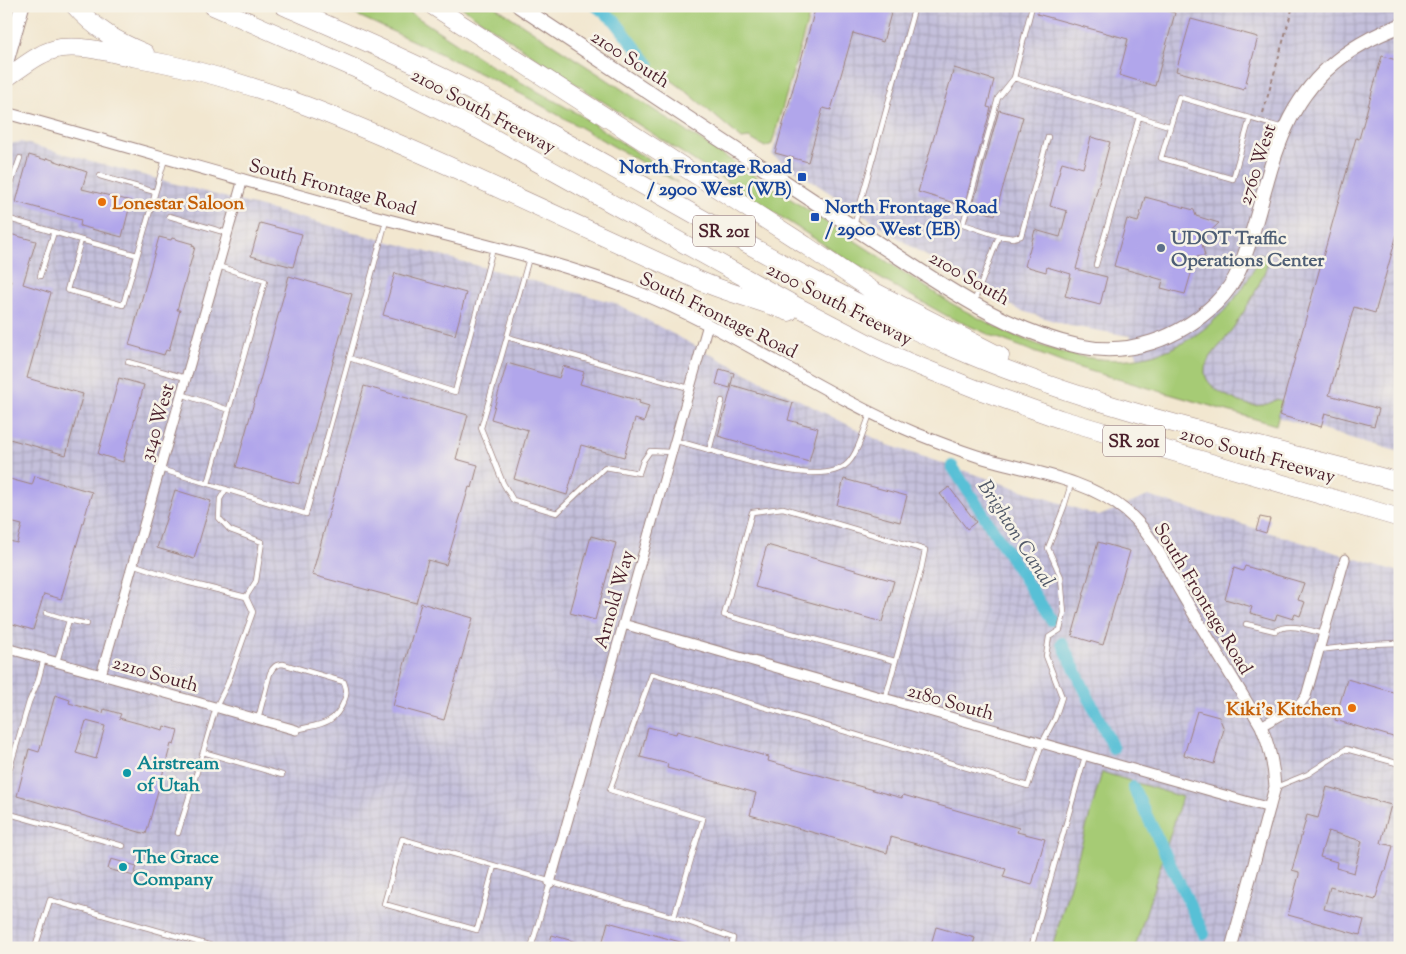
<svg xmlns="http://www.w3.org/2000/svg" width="1406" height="954" viewBox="0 0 1406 954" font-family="'Sorts Mill Goudy',serif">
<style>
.industrial{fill:url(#industrial-grid)}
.green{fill:#a6cb75;stroke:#787550}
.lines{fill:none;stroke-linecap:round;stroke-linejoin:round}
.canal{stroke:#59c0d6;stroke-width:12}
.building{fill:#b1a6eb;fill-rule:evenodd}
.service-casing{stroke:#9e837e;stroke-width:6}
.minor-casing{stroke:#9e837e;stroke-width:11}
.tertiary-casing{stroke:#9e837e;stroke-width:13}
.secondary-casing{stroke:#9e837e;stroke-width:16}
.motorway-casing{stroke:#9e837e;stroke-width:19}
.path{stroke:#9e837e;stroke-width:2;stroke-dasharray:4 4;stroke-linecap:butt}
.service{stroke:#fff;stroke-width:4.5}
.minor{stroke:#fff;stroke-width:9}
.tertiary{stroke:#fff;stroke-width:11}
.secondary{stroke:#fff;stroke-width:14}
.motorway{stroke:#fff;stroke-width:18}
.transit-dot{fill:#1a4fb4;stroke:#f7f3e8;stroke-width:2}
.food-dot{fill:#e8710a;stroke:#f7f3e8;stroke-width:2}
.service-dot{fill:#5c6f8a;stroke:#f7f3e8;stroke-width:2}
.culture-dot{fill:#0f9aa8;stroke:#f7f3e8;stroke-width:2}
.labels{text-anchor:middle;stroke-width:5;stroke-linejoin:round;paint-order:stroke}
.shield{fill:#f7f3e8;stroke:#7e5f64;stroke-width:1}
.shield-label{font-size:18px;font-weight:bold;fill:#4a1f2b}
.street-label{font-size:19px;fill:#4a1f2b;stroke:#f7f3e8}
.transit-label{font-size:19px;font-weight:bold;fill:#164399;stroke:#f7f3e8;text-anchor:end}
.food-label{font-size:19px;font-weight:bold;fill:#c56008;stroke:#f7f3e8;text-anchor:start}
.service-label{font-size:19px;font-weight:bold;fill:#4e5e75;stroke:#f7f3e8;text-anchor:start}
.culture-label{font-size:19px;font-weight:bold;fill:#0d838f;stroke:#f7f3e8;text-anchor:start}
.water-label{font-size:20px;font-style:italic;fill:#4f5767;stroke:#f7f3e8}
</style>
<defs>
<pattern id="industrial-grid" width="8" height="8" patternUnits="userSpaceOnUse" patternTransform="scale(1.25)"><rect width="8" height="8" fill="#c4c0db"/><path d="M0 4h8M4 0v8" fill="none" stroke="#aaa5bc"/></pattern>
</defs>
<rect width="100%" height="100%" fill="#f7f3e8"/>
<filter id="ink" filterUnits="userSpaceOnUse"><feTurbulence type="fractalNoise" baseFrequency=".02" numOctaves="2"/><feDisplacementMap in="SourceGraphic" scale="10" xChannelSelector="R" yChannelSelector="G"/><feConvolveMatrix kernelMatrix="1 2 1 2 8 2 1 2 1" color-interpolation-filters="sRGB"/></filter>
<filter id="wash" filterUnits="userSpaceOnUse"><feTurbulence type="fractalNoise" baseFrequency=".0096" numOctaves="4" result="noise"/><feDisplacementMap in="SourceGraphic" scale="20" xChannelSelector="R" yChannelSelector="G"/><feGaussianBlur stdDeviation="1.12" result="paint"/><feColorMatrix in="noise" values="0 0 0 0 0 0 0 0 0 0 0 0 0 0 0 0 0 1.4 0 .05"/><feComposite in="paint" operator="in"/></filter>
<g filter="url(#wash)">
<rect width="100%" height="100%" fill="#f2e7d0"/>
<!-- industrial -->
<path class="industrial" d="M814,6H1400V452L1283,419L1143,373L1130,336L1070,326L1019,310L918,251L772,155Z
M21,142L615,303L748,374L888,445L1099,516L1148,496L1400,572V948H6V149L8,144Z"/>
<!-- green -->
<path class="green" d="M337,6H400L490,65L580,115L656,165L678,183L523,95L435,51Z
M460,6H494L949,302C1030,347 1128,394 1210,324C1232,305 1251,282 1259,253L1268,256L1269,260C1259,289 1244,313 1226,338C1220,346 1212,353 1207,363C1205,367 1204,372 1206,377C1210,389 1229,397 1240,402C1252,407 1266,407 1277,399L1282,401L1276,425L1066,364L990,335L947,316L846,259L542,62Z
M604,6H812L772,144L765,147L749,138L742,139L686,91L652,66L622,22Z
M1102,772L1182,797L1135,948H1052Z"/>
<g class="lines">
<!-- canal -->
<path class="canal" d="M596,6L615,21L649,65
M952,466L1051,620
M1062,643L1113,748
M1133,787L1204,934"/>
</g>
<g id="blocks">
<!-- building -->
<path class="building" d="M816,6H893L883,42L853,33L831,110L823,108L808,162L775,153Z
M1039,6H1163L1162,9L1175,13L1155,86L1119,75L1128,39L1037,14Z
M1191,19L1258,37L1244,90L1176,71Z
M1382,56L1400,61V224L1375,313L1354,307L1329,395L1379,409L1374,426L1325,413L1321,427L1279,415L1356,138L1359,139Z
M954,68L994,80L987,107L991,108L964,206L918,192Z
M999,110L1023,117L995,215L972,208Z
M1091,137L1110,142L1076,269L1107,277L1100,305L1065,296L1071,274L1047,267L1046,272L1025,266L1035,230L1060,237L1067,211L1050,206L1062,162L1083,168Z
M29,155L46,160L47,158L87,172L82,189L131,201L122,237L80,226L81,220L16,202Z
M1145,197L1194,210L1196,216L1219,223L1201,240L1205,256L1196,257L1185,294L1161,288L1163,280L1114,266L1127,219L1138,222Z
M260,223L302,234L293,267L251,256Z
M6,233L36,241L23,284L51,293L27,378L83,394L66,455L6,438V299L11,281L6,280Z
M159,237L171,240L172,238L193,244L192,246L195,247L177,310H180L169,351L166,350L164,355L129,345Z
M395,273L466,293L455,335L383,315Z
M289,276L352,294L299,484L236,467Z
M507,363L559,378L563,366L584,372L580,384L640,401L639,403L649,406L644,422L635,419L624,457L581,445L567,495L514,479L528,430L491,419Z
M720,369L734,373L730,388L716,384Z
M119,378L144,385L123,462L98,454Z
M732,385L793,403L788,420L818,428L809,462L718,436Z
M364,386L468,415L456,459L478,465L472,488L469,487L446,565L428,560L416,603L312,575Z
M35,476L92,492L61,599L44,594L33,630L6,622V540L17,543L22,525L6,521V478L32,485Z
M844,479L907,496L900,522L837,505Z
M949,487L976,522L967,529L940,494Z
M175,490L211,501L194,559L157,548Z
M1260,517L1270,519L1266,533L1256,530Z
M591,536L616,543L595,620L570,613Z
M1098,542L1130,551L1103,645L1072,636Z
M767,545L894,581L882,622L755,587Z
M1245,566L1304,583L1298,600L1305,602L1300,616L1295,614L1293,619L1277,614L1275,620L1250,613L1252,607L1225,599L1234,568L1243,571Z
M421,603L473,618L444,720L393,706Z
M1347,679L1400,694V739L1335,720Z
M55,695L70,700L69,703L103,713L104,709L121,714L119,718L163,730L164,726L178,730L174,745L171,744L146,834L17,796L29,749L39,752ZM86,721L105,726L96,759L76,753Z
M1197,711L1219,717L1224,729L1214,764L1184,755Z
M648,727L676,734L677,731L769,757L768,761L902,798L903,795L1019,828L1017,832L1045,839L1032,885L1003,877L1006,869L891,837L887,853L750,815L756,793L667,768L668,764L640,757Z
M1327,787L1391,805L1381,843L1393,846L1386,871H1384L1375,900L1330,887L1324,909L1364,920L1360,935L1288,915L1299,875V872L1292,870L1307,815L1318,818ZM1328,831L1362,841L1354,873L1336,868L1337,862L1320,857Z
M111,859L137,866L134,876L108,869Z
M608,922L691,945V948H601Z
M936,927L975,938L972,948H930Z
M552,935L587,945V948H548Z"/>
</g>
</g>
<g filter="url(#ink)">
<use href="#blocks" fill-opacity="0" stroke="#9e837e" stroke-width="1"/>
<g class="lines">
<defs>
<path id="service" d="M1014,78L1032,6
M1250,118L1233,179L1161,158L1179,97L1283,128
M100,176L155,192
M6,198L20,158
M169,216L227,233
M6,218L81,240
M386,221L349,358L455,392L493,248
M854,226L915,6
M999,236L1013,238L1021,236L1048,137
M137,255L81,240L67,290L123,305L165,159
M529,258L507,337L689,388
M1096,265L1139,117
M40,276L54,232
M974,302L999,236L963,224L998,98L1014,78L1169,126
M507,337L481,428L503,483L513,500L557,513L605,467L639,473L643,461L650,451L671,452
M128,362L186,378
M181,394L229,410
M675,441C711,447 819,493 848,463C859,451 864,429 870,414
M709,451L722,401
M160,469L306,514L349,358
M208,484L265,281L218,266
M226,489L220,499L219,518L230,530L262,542L256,581L246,597
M132,564L186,582L246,597L253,612L227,685L216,707L203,752L282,775
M46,613L69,620
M1246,624L1275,631C1289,622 1309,630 1324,634
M1319,650L1371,644L1400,643
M57,662L69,620L87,624
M885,699L921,570L925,550L783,508L752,512L724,615L895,661
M258,719L270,673C273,667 276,664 283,664L344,682C347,690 347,694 344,701C334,726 319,724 296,730
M6,781L29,702L38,681L44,658
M1276,787L1308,774L1346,749L1400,764
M6,813L123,846
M178,833L203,752
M494,866L477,930L384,904L402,839L674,917L703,819L610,790L652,674L1028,786L1042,743L1055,718L1062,697L1046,656L1049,637L1060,630L1064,613L1061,577L1048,548L1064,507L1071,484
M674,917L733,938L731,948
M35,948L50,900L219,948
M531,948L550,883
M1031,948L1085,756"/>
<path id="minor" d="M623,624L1270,808
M6,648L296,730
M101,675L243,179
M1261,726L1300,704L1306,696L1345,559
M550,883L708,324"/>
<path id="tertiary" d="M6,113C133,148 258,185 385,219C467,241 550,259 630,289C730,327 817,392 915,433C935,441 956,449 977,456C1025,471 1087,478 1126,511C1151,532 1163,561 1179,589C1206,635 1234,680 1261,726C1270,747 1274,765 1275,787L1231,948"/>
<path id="secondary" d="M519,6C621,74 722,141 824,208C853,227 882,246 911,265C963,299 1017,333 1078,346C1129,357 1179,339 1216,303C1225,294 1234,282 1239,270C1259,224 1265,172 1286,127C1309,76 1348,45 1400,26
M6,63L22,6"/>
<path id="motorway" d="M75,6C95,29 118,42 145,53
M213,6L359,70L479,130L798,307L873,346L906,361L976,389L1060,419L1400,518
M284,6C353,36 423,66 490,101C643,181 790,276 949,346C1092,409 1248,442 1400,482
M433,6L805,245L873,291L1000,356
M6,78C23,67 40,51 61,48C86,45 113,54 137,58C253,78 360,126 467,174C544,209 621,244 698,280C727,293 759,300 789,312"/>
</defs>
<!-- service casing -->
<use href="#service" class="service-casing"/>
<!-- minor casing -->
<use href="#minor" class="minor-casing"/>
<!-- tertiary casing -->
<use href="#tertiary" class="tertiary-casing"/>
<!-- secondary casing -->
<use href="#secondary" class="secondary-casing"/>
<!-- motorway casing -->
<use href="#motorway" class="motorway-casing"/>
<!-- path -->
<path class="path" d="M1263,113L1293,6"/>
<!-- service -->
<use href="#service" class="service"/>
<!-- minor -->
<use href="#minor" class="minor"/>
<!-- tertiary -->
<use href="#tertiary" class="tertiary"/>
<!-- secondary -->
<use href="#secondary" class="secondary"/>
<!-- motorway -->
<use href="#motorway" class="motorway"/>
</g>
</g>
<!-- markers -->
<g class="transit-dot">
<rect x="797" y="172" width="10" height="10" rx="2.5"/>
<rect x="810" y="212" width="10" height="10" rx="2.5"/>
</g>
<g class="food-dot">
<circle cx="102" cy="202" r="5"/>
<circle cx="1352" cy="708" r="5"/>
</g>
<circle class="service-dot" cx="1161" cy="248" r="5"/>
<g class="culture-dot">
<circle cx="127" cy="773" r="5"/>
<circle cx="123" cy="867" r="5"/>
</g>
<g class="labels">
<!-- shield labels -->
<g class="shield">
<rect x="693" y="215.5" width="62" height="31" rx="4"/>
<rect x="1103" y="425.5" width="62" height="31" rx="4"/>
</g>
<g class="shield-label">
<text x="724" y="237">SR 201</text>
<text x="1134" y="447">SR 201</text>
</g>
<!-- street labels -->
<g class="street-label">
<text transform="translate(631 58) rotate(33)" y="7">2100 South</text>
<text transform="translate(484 110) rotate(28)" y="7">2100 South Freeway</text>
<text transform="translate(1256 164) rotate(-72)" y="7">2760 West</text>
<text transform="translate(333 186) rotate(15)" y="7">South Frontage Road</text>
<text transform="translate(970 277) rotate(30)" y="7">2100 South</text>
<text transform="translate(840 303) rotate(27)" y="7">2100 South Freeway</text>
<text transform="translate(719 314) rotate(26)" y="7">South Frontage Road</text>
<text transform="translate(156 422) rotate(-74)" y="7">3140 West</text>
<text transform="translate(1258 454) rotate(16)" y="7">2100 South Freeway</text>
<text transform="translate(1204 598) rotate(59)" y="7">South Frontage Road</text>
<text transform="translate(613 599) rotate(-74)" y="7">Arnold Way</text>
<text transform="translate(156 673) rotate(16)" y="7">2210 South</text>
<text transform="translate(951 701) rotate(16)" y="7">2180 South</text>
</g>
<!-- transit labels -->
<g class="transit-label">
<text x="792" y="173">North Frontage Road<tspan x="792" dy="22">/ 2900 West (WB)</tspan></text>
<text x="825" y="213" text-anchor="start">North Frontage Road<tspan x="825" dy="22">/ 2900 West (EB)</tspan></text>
</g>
<!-- food labels -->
<g class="food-label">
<text x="112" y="209">Lonestar Saloon</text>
<text x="1342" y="715" text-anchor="end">Kiki's Kitchen</text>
</g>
<!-- service labels -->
<g class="service-label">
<text x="1171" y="244">UDOT Traffic<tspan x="1171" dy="22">Operations Center</tspan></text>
</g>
<!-- culture labels -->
<g class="culture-label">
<text x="137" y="769">Airstream<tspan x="137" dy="22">of Utah</tspan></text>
<text x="133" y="863">The Grace<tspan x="133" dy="22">Company</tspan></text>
</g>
<!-- water labels -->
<g class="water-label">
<text transform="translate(1017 533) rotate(57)" y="7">Brighton Canal</text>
</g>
</g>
<!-- margin -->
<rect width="1406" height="954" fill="none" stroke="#f7f3e8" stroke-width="25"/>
</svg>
